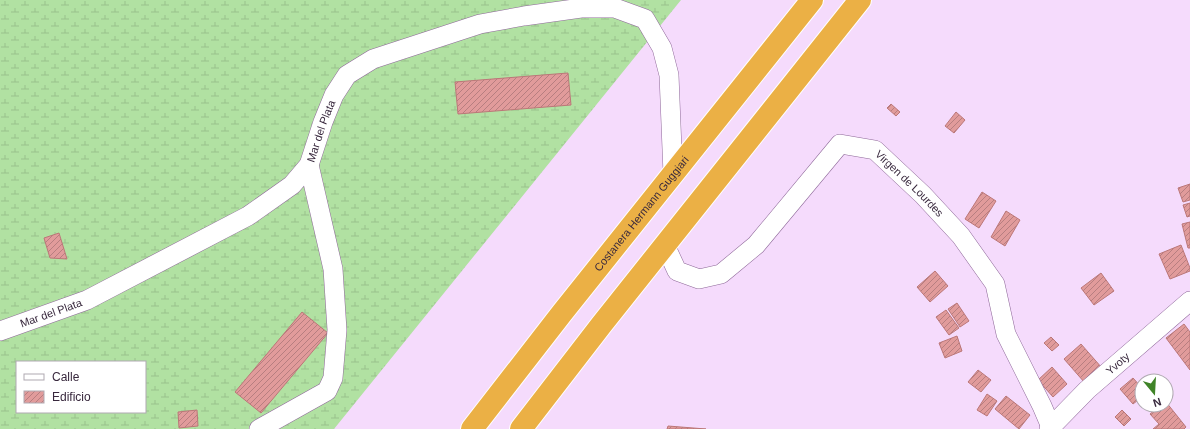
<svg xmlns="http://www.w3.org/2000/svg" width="1190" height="429" viewBox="0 0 1190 429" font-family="Helvetica,sans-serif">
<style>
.wetland{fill:url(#wetland-marsh);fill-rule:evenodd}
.building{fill:url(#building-hatch);stroke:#bb7778}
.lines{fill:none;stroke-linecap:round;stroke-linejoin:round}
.minor-casing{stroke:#8e6899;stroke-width:20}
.highway-casing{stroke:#fff;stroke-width:24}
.minor{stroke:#fff;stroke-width:19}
.highway{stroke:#ebb045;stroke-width:22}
.labels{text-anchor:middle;stroke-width:4;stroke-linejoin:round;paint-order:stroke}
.street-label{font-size:11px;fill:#38283d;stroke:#fff}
</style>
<defs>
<pattern id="wetland-marsh" width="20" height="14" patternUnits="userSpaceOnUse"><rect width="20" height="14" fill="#b1e1a2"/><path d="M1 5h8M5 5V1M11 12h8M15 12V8" fill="none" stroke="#99c18c"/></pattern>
<pattern id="building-hatch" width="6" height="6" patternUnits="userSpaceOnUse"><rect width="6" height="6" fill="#e19b9b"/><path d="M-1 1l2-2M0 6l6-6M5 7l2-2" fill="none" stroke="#b77e80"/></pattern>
</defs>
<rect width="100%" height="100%" fill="#f5dbfc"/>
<!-- wetland -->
<path class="wetland" d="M0,0H681L334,429H0ZM17,362H145V412H17Z"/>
<!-- building -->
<path class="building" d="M568,73L571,105L458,114L455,82Z
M891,104L900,112L896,116L887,108Z
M956,112L965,120L954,133L945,126Z
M1190,184V200L1183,202L1178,188Z
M982,192L996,201L979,228L965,219Z
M1190,203V216L1187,217L1183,205Z
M1006,211L1020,220L1005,246L991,237Z
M1190,222V248H1188L1182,224Z
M59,233L67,259L50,258L44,238Z
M1181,245L1190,268V271L1170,279L1159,254Z
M935,271L948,286L930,302L917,287Z
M1101,273L1114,291L1094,305L1081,288Z
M957,303L969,321L960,327L948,309Z
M946,310L959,328L949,335L936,317Z
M302,312L328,333L261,413L235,392Z
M1184,324L1190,332V370L1166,338Z
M957,336L962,351L945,358L939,343Z
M1051,337L1059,345L1052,351L1044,343Z
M1081,344L1102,368L1085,383L1064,359Z
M1052,367L1067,384L1053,397L1038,380Z
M978,370L991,380L981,392L968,382Z
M1133,378L1142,388V397L1133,404L1120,389Z
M987,394L997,401L987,416L977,410Z
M1006,396L1030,415L1019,429L995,409Z
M1166,402L1186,427L1184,429H1153L1159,424L1150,414L1161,405H1166Z
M197,410L198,426L179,428L178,412Z
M1122,410L1131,419L1124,426L1115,417Z
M668,426L706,429H667Z"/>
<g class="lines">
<defs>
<g id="minor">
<path id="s1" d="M665,245L677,271L699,279L721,274L756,245L840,144L875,150L923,195L961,236L995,284L1006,334L1042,406L1051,427"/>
<path id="s2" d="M0,331L87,300L248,216L292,185L309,165L323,122L334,95L347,75L373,59L480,24L524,16L581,8H615L645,19L662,48L669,75L673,174"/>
<path d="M259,429L327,391L333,378L337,330L333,269L309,165"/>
<path id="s3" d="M1049,429L1087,390L1190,301"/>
</g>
<g id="highway">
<path id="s4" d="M472,429L562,313L812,0"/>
<path d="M521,429L602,324L860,0"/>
</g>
</defs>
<!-- minor casing -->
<use href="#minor" class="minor-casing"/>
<!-- highway casing -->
<use href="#highway" class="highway-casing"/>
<!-- minor -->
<use href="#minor" class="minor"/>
<!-- highway -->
<use href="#highway" class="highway"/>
</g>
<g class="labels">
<!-- street labels -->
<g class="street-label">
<text dy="4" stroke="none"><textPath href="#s2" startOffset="390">Mar del Plata</textPath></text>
<text dy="4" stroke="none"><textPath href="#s1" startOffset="335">Virgen de Lourdes</textPath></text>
<text dy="4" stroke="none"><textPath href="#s4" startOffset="274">Costanera Hermann Guggiari</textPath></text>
<text dy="4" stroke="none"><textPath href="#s2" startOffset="54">Mar del Plata</textPath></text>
<text dy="4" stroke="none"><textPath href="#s3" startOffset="95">Yvoty</textPath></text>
</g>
</g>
<!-- legend -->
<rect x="16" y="361" width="130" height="52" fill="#ffffff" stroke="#afa9b1"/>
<rect x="24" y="374" width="20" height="6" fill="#ffffff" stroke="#afa9b1"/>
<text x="52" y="381" font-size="12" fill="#38283d">Calle</text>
<rect x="24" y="391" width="20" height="12" fill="url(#building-hatch)" stroke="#afa9b1"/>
<text x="52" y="401" font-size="12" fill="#38283d">Edificio</text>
<!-- north arrow -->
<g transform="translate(1154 393) rotate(162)"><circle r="19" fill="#ffffff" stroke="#afa9b1"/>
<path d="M0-3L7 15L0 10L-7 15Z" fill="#408428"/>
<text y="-6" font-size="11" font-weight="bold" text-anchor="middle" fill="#38283d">N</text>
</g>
</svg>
